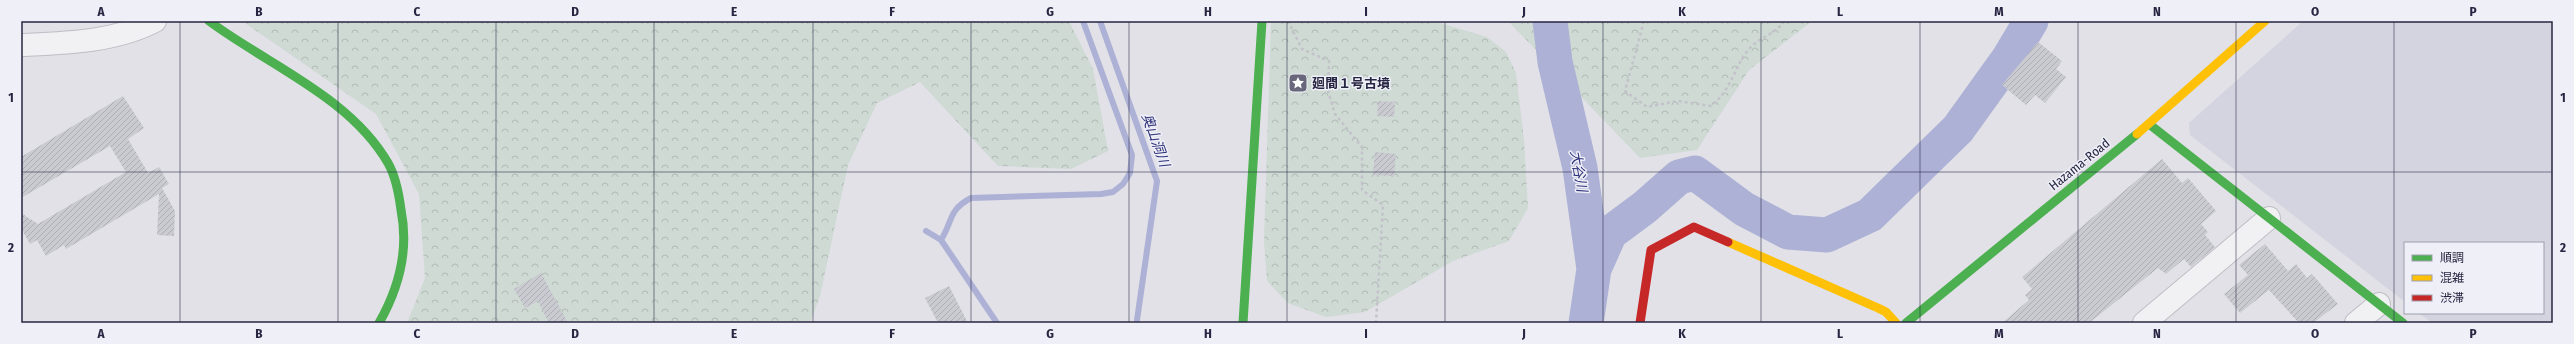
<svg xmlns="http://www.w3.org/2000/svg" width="2574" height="344" viewBox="0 0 2574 344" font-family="'Fira Sans Condensed','Noto Sans JP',sans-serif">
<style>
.built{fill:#d4d4e0}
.forest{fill:url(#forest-crowns)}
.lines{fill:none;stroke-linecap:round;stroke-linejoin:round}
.stream{stroke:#adb1d5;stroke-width:6}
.river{stroke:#adb1d5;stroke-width:35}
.building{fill:url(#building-hatch)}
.street-casing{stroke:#bebec5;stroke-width:24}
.path{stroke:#c3c2ca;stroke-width:2.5;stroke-dasharray:3 3;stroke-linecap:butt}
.street{stroke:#f1f1f3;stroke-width:22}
.fast{stroke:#4caf50;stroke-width:9}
.slow{stroke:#ffc107;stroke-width:9}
.jam{stroke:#c62828;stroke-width:9}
.grid{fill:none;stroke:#272642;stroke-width:1;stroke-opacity:0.55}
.labels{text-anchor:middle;stroke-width:3;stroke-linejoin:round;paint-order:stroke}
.poi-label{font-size:13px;font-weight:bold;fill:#272642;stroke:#eeeff7;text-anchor:start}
.street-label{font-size:13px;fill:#272642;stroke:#eeeff7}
.water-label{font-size:14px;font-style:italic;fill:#2d3179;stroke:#eeeff7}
.neatline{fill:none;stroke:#272642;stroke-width:1.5}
.grid-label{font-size:13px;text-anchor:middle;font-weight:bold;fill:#272642}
</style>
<defs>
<pattern id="forest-crowns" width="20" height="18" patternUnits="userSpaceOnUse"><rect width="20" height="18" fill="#cedad3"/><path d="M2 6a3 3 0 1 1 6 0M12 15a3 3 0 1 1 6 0" fill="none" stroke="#b1bbb6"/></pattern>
<pattern id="building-hatch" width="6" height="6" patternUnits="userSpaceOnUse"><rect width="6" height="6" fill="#cacad1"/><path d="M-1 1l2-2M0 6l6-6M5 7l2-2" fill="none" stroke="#aeadb5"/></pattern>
</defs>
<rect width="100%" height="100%" fill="#e1e1e7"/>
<!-- built -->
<path class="built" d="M2303,21H2553V323H2432L2419,313H2543V243H2405V302L2190,135L2189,123Z"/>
<!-- forest -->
<path class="forest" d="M242,21H1069L1093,69L1108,151L1071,169L998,166L920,82L877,103L848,165L820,296L810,323H407L425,278L419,194L376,114Z
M1271,21H1433L1487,37L1506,52L1516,73L1524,140L1528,208L1509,241L1453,261L1365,312L1326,317L1288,303L1267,281L1264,241Z
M1508,21H1812L1749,70L1697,150L1640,158Z"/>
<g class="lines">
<!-- stream -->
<path class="stream" d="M1100,21L1157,181L1137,320
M926,231L941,240L997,323
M941,240C953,221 948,210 971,198L1101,194L1113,192L1123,184L1130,173L1132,155L1083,21"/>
<!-- river -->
<path class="river" d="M1550,21L1555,62L1580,168L1594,269L1586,323
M1594,269L1610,233L1645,207L1679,177L1695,173L1744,209L1788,232L1827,235L1870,215L1958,129L2009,58L2031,21"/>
</g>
<!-- building -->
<path class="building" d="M2038,42L2062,61L2056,69L2066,77L2045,103L2035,95L2026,105L2002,85Z
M123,96L144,128L128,139L148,173L159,167L169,184L162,188L175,211L174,236L157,235L159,194L66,249L64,245L46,256L37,240L30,244L21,228V213L38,224L126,172L110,146L21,198V157Z
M1378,101L1395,102L1394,117L1377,116Z
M1375,152L1396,154L1394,176L1373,175Z
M2162,159L2182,183L2188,178L2216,211L2201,224L2208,232L2205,235L2215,247L2191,267L2184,259L2166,274L2158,268L2089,323H2002L2029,300L2025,295L2032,289L2022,277Z
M2265,244L2288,271L2296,264L2307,278L2312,274L2338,304L2313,323H2299L2269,290L2240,313L2224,294L2248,275L2239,265Z
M541,273L568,323H549L538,301L525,308L514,289Z
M949,286L968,323H938L925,298Z"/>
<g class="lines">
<defs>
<path id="street" d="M21,45C65,43 115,42 155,21
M2144,323L2269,218
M2356,323L2379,304"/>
</defs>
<!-- street casing -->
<use href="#street" class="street-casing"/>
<!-- path -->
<path class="path" d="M1288,21L1302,49L1329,61L1328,91L1335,114L1362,147V190L1383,205L1376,323
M1644,21L1625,91L1647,107L1678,101L1711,106C1732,90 1735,64 1750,48C1761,36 1775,35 1784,21"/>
<!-- street -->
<use href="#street" class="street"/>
<!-- fast -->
<path class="fast" d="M209,21C268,65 350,97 388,163C396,177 399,194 401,210C409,250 399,288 379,323
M2149,124L2403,323
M1243,323L1262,21
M1906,323L2137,134"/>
<!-- slow -->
<path class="slow" d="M2137,134L2265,21
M1728,242L1878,308L1886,312L1896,323"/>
<!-- jam -->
<path class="jam" d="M1640,323L1651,250L1694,227L1728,242"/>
</g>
<!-- grid -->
<path class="grid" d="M180,21V323M338,21V323M496,21V323M654,21V323M813,21V323M971,21V323M1129,21V323M1287,21V323M1445,21V323M1603,21V323M1761,21V323M1920,21V323M2078,21V323M2236,21V323M2394,21V323M21,172H2553"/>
<!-- icons -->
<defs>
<symbol id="sight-square" viewBox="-11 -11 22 22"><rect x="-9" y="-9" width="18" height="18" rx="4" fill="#68677c" stroke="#eeeff7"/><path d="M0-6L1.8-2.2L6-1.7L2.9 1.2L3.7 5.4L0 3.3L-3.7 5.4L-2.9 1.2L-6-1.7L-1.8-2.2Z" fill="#fff"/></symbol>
</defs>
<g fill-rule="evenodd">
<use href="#sight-square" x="1287" y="72" width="22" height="22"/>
</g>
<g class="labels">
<!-- poi labels -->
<g class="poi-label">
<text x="1312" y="88">廻間１号古墳</text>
</g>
<!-- street labels -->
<g class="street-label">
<text transform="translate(2079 164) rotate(-39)" y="5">Hazama-Road</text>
</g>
<!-- water labels -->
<g class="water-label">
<text transform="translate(1156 140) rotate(70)" y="5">奥山洞川</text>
<text transform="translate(1579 171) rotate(80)" y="5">大谷川</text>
</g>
</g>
<!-- border -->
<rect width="2574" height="344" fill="none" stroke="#eeeff7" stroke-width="44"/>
<!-- legend -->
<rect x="2404" y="242" width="140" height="72" fill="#eeeff7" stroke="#9e9faf"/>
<rect x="2412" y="255" width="20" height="6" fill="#4caf50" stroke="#9e9faf"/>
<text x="2440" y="262" font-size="12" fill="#272642">順調</text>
<rect x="2412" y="275" width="20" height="6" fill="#ffc107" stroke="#9e9faf"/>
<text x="2440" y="282" font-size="12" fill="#272642">混雑</text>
<rect x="2412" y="295" width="20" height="6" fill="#c62828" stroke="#9e9faf"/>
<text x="2440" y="302" font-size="12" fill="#272642">渋滞</text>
<rect x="22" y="22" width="2530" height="300" class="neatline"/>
<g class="grid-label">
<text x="101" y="16">A</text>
<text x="259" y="16">B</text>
<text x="417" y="16">C</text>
<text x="575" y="16">D</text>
<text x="734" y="16">E</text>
<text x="892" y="16">F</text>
<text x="1050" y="16">G</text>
<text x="1208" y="16">H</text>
<text x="1366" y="16">I</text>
<text x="1524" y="16">J</text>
<text x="1682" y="16">K</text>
<text x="1840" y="16">L</text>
<text x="1999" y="16">M</text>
<text x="2157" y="16">N</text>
<text x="2315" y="16">O</text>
<text x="2473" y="16">P</text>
<text x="11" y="102">1</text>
<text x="2563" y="102">1</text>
<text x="11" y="252">2</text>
<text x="2563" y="252">2</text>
<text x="101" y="338">A</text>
<text x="259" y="338">B</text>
<text x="417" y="338">C</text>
<text x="575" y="338">D</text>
<text x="734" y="338">E</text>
<text x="892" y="338">F</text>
<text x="1050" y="338">G</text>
<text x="1208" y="338">H</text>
<text x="1366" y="338">I</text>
<text x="1524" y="338">J</text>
<text x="1682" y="338">K</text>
<text x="1840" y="338">L</text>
<text x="1999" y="338">M</text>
<text x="2157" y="338">N</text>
<text x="2315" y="338">O</text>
<text x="2473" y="338">P</text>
</g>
</svg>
